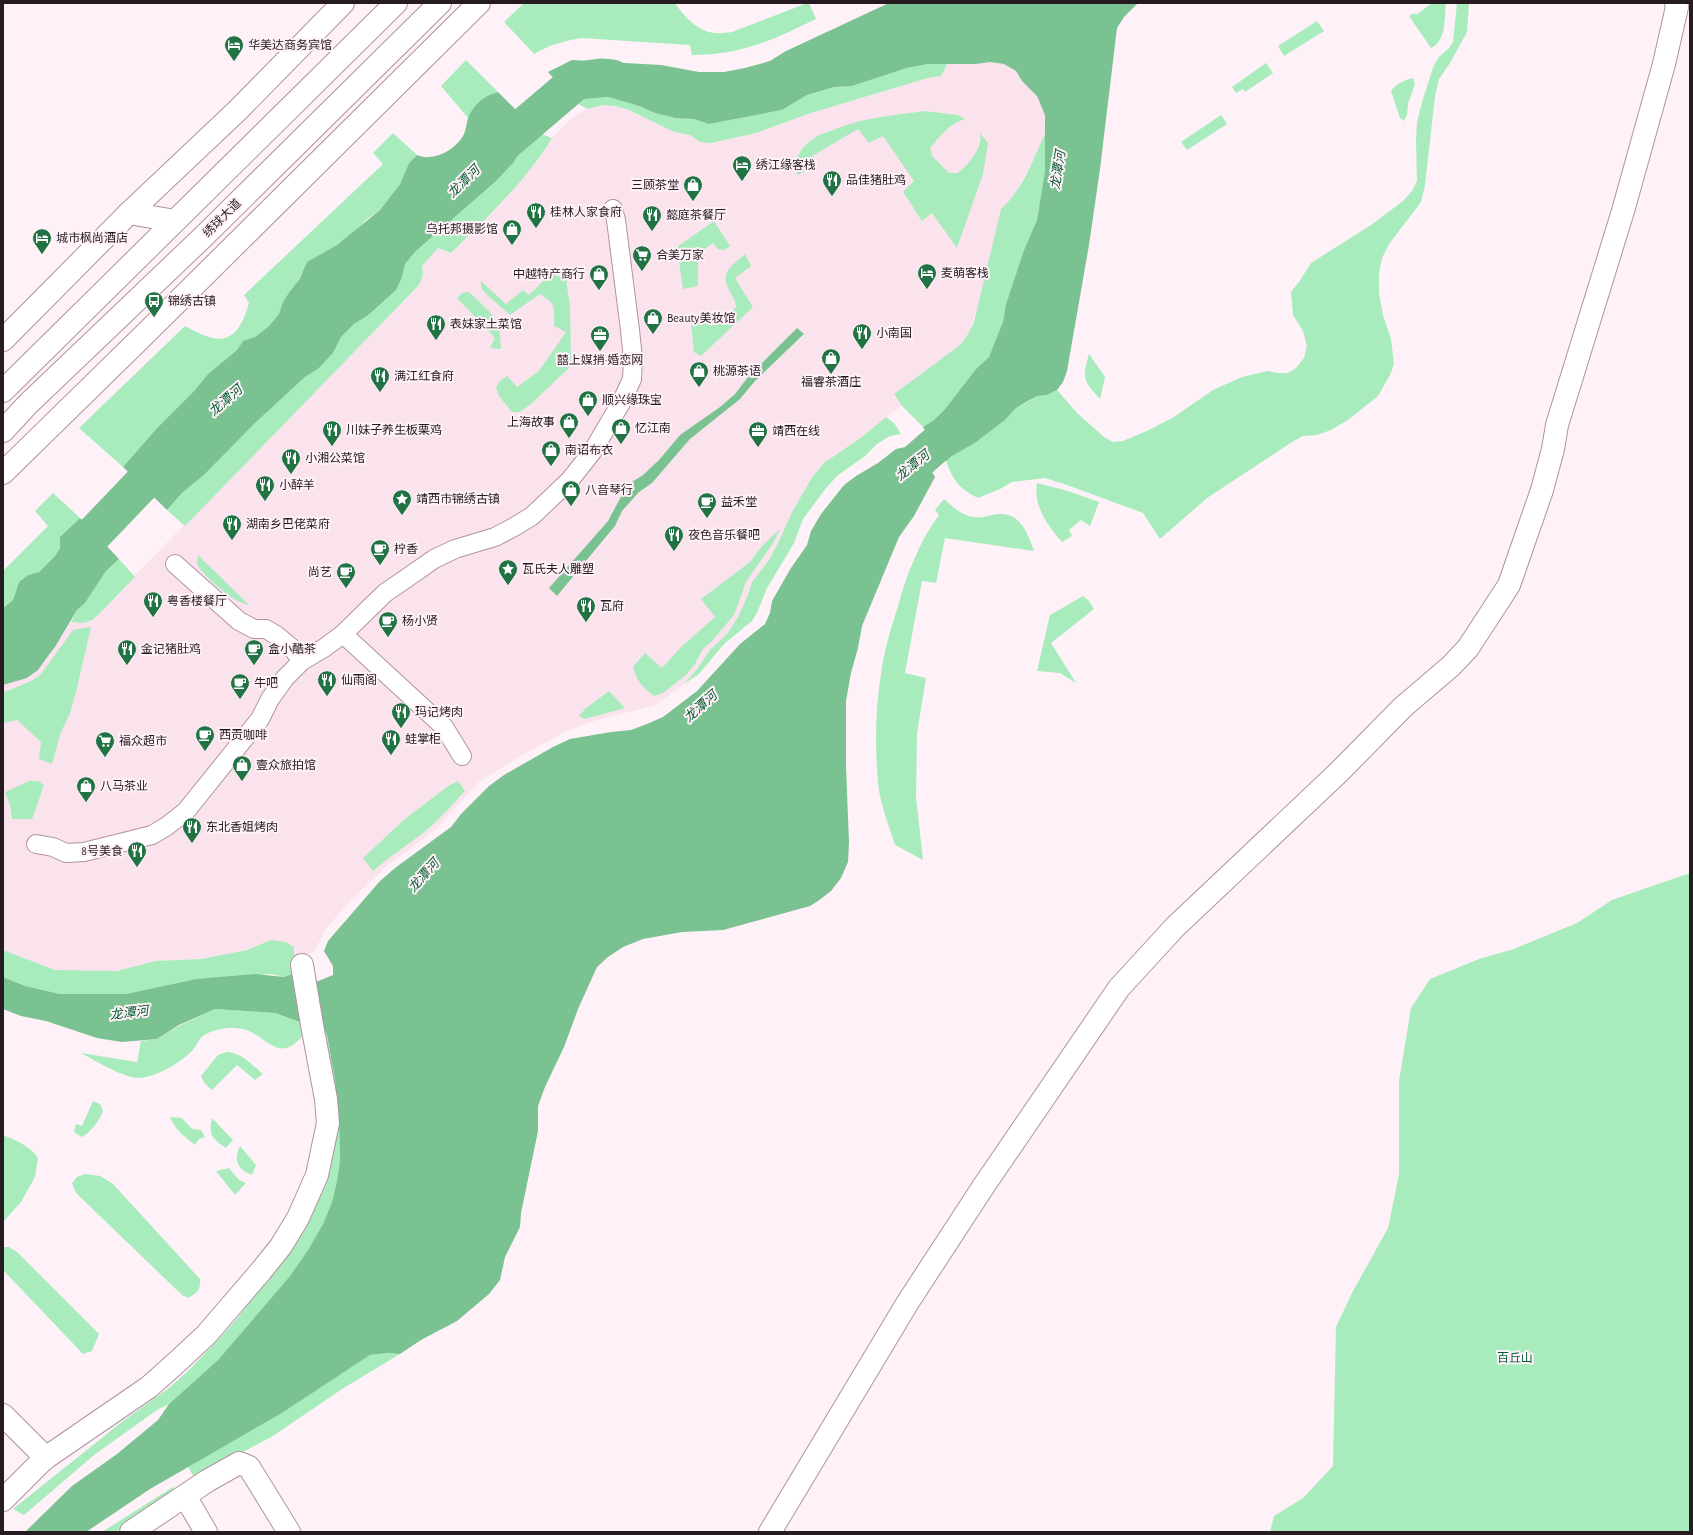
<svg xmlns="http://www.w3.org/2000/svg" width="1693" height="1535" viewBox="0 0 1693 1535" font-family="'Alegreya Sans','Noto Sans SC',sans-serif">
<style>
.built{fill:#fbe3ed;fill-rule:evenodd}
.green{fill:#a8ecbd}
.water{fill:#7ac291}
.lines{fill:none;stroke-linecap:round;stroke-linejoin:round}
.river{stroke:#7ac291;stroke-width:37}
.pedestrian-casing{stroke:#b0939f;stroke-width:20}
.minor-casing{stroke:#b0939f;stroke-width:24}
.primary-casing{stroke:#b0939f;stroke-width:24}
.pedestrian{stroke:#fff;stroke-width:18}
.minor{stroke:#fff;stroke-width:22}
.primary{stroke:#fff;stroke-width:22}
.labels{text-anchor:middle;stroke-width:4;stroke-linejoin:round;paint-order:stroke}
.poi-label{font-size:12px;fill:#261b20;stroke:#fef1f7;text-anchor:start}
.street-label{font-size:12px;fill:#261b20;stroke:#fef1f7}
.park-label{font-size:12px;fill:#025d31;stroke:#fef1f7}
.water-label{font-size:13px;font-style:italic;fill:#005b2f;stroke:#fef1f7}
</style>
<rect width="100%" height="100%" fill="#fef1f7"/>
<!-- built -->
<path class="built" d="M990,62L1004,64L1016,71L1022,81L1037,96L1045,115L1046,132L1034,159L1016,192L1010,202L1001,209L979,304L968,334L960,345L894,394L902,406L886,417L862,437L838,454L811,479L792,512L779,541L769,560L752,582L748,595L738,617L727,634L710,650L697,669L684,684L656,705L594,721L565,732L522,755L479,782L435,830L389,864L351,900L325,930L315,951L296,959L271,940L247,950L201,959L155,961L117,971H76L55,970L3,950V685L27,678L38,670L48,656L55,647L71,622L83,623L94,620L104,607L419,285L423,275L422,266L438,248L451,253L504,201L538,160L552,138L572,118L587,109L603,105L616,106L629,110L674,132L690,135L700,142L711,143L756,133L811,113L928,78L941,76L948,63L976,64ZM797,328L804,335L755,381L740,399L690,439L652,483L639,492L622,511L615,526L604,541L557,596L550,588L608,521L632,482L643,475L659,460L680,435L720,407L735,394L748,377Z"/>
<!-- green -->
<path class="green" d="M524,3H675C682,14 696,29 709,32C717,34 725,33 732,32L807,3H809L816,19C773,40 741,55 692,55L690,45L581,38C564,41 549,45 534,54L504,22Z
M1432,3H1446C1444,17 1447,41 1431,48L1409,16L1414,13L1416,15Z
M1457,3H1469L1467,32L1450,63L1439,79L1435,96L1425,185L1421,202L1389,244L1382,258L1379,273V293L1383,315L1391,339L1394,364L1390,375L1378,396L1348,420L1331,430L1317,435L1303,436L1292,442L1207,498L1160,539L1143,513L1067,485L1045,478L1012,482L1000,489L978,498C959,488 954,482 946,461L952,456L975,443L1005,420L1015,409L1037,396L1047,395L1057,390L1077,413L1104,437L1113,442L1123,441L1147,431L1174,417L1213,390L1242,377L1267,371L1277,373H1288L1296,368L1304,358L1307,346L1303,331L1293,315L1291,292L1299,282L1311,263L1371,225L1403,201L1412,191L1417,181L1416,141L1417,122L1422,102L1434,65L1439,57L1449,48L1453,42Z
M1317,21L1324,31L1284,56L1278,46Z
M466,60L498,92C483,96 476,105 468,118L441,86Z
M948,63L941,76L928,78L811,113L756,133L711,143L700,142L690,135L674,132L629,110L616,106L603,105L587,109L577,103L584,99L608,97L639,106L655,113L675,118L694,119L709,124L782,110L807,95L834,87L852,86L907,68L928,64Z
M1266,63L1273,73L1245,92L1243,89L1236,93L1232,87Z
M1413,78L1415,84L1408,104L1407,115L1404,121L1400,118L1391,91C1396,84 1404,80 1413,78Z
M924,111L958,115L965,119C948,124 941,136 930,148L932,156L949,173H958C969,163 983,149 980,133L988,143L983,174L957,248L932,213L922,221L903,192L914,181L883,136L869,143L858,129L812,156L816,165L798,175L793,166C797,158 801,148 808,143C815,136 825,133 833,130C865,117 891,116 924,111Z
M1221,115L1227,124L1187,150L1181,142Z
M1046,132L1045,171L1037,220L1024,250L1006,304L1003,322L996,343L989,357L976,369L945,409L934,420L923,427L902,406L894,394L960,345L968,334L974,322L1001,209C1024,189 1033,158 1046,132Z
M393,133L417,155L409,163L400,184L380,210L366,220L354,232L337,245L321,254L301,274L299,280L290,291L283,302L279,314L269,326L255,337L243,341L237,350L208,374L194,391L157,428L123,467L79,428L185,326C220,346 237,345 249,303L244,295L383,164L373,153Z
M539,133L552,138C525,182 488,217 451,253L438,248L422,266L423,275L419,285L185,526L167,510L182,493L205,474L254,424L305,377L319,368L333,353L341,337L354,324L367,316L402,277L405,264L416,251L495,182L514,162L520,151Z
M714,221L730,246L725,250L718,249L713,243C694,255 698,265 698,286L683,289L677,247Z
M745,254L751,266L735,278L753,307L701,356L694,352L691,324L706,320L710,326L717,324L736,307C736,300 732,296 729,290C719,272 733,265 745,254Z
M550,274L566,278L570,307L571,366L531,404L520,412H512L499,396L496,388L499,382L507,376L517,387L539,371L566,332L554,326C554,308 557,304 540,294L510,315L485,293L481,287V281L506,304L523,290L529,295Z
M469,292L489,311L499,325L501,349L490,348L495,338L457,298L462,293Z
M1089,354L1105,377L1100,399C1083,380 1082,379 1089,354Z
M886,417L894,423L901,434L890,436L877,444L865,456L837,476L826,488L803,519L794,543L767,588L757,613L752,621L724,644L699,674L684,684L697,669L710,650L727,634L738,617L748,595L752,582L769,560L779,541L792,512L811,479L824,463L862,437Z
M1037,483L1068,491L1099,502L1090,526L1081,520L1069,530L1072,536L1062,542C1048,526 1033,506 1037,483Z
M53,493L80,518L60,537V548L55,556L39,572L28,575L19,582L13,600L3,608V571L48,526L35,511Z
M944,499C952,506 961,515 973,517C983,519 991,514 1001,514C1021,514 1028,534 1034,551L945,538L936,583L922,581L905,673L926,678L917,733L916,797L923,860L895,845C889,825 880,804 878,783C875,748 875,709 881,674C884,651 891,628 898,606C907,574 919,542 939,515L935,510Z
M780,529L773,543L746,582L734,615L713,640L702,650L695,664L685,676L663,693L654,696C642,687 637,681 633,667L645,653L662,668L681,647L715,617L701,599L750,562L762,546Z
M198,555L249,605C233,602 206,579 197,564Z
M119,559L135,577L93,620L83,623L71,622L77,610L85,603L106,571Z
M1083,596L1088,600L1094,609L1051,643L1076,683L1060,673L1037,671L1050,615Z
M91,627L76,692L70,713L61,732L52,764L39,759L41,742L17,720L3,723V692L10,690L33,680L41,674L73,630Z
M609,691L625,708L585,719L579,716L585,709Z
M29,781H38L44,785L32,819H12L10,805L5,792Z
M458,781L465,791C452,805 438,821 423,833C406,846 389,857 373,871L363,858L405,819L448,786Z
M1690,873V1532H1270L1274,1516L1303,1498L1333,1466L1336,1327L1352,1293L1388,1228L1399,1174V1081L1411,1008L1430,979L1479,959L1514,949L1577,923L1612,900Z
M271,940L286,942L294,947L295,973L284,977L271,974L196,979L126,994H60L25,986L3,977V950L55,970L117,971L155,961L201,959L247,950Z
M215,1009L275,1013L300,1022L303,1035C280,1064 268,1038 246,1030C241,1028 233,1028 228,1028C219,1029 205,1032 200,1039C197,1043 195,1048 191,1052C178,1064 158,1076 140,1078C125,1079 94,1060 81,1053L137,1062L141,1041L157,1039L179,1026Z
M319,1018L327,1035L335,1080L339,1121L340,1161L337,1181L332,1202L323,1224L308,1250L290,1276L218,1360L169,1404L157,1410L94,1455L24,1515L13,1509L123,1421L169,1388L188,1371L217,1341L235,1321L274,1271L318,1193Z
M227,1052C242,1053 251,1064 263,1074L255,1080L237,1065L212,1090L205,1084L201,1076L218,1055Z
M93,1101L100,1104L103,1111C99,1121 92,1131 82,1137L74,1132L76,1124L82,1126Z
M170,1117L182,1118L192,1129L201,1130L205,1137L199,1139L195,1145C185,1137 175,1130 170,1117Z
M212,1118L233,1140L226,1148C213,1139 208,1135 212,1118Z
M3,1135C18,1141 28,1145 38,1158L35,1177L21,1202L3,1222Z
M240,1146L256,1165L252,1175C238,1170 233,1161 240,1146Z
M229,1168L239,1180L246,1183L235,1195L216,1171Z
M85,1174L100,1176L113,1184L200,1279C201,1290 197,1293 188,1298L182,1295L76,1193L72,1183L77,1177Z
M3,1247H9L17,1252L99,1334L92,1351L83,1354L3,1270Z
M388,1353L400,1354L342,1389L273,1436L232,1458L196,1480L188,1467L282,1413L370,1355Z
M173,1487L176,1493L115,1532H102Z"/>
<!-- water -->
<path class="water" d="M889,3H1138L1124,17L1117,28L1100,169L1089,245L1067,371L1063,382L1057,390L1047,395L1037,396L1026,402L1015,409L1005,420L975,443L952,456L946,461L923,427L934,420L945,409L976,369L989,357L1003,322L1006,304L1024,250L1037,220L1045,171V115L1037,96L1022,81L1016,71L1004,64L990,62L976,64H928L907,68L852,86L834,87L807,95L782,110L709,124L694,119L675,118L655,113L639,106L608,97L584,99L577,103L548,72L572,60L661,65L699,72H724L745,68L770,61L786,51Z
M498,92L539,133L520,151L514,162L495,182L416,251L405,264L402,277L396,290L367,316L354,324L341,337L333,353L319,368L305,377L254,424L205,474L182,493L167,510L123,467L157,428L194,391L208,374L237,350L243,341L255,337L269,326L279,314L283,302L290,291L299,280L307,262L337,245L380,210L400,184L409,163L417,155C421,156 425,158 429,157C440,157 455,148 461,139C466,133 466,125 468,118C473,105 485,95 498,92Z
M797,328L804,334L755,381L740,399L690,439L652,483L639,492L622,511L615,526L557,596L549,588L608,521L623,493L632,482L643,475L659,460L680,435L720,407L735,394L748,377Z
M915,445L935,477L914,516L899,537L862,626L858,648L851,673L846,701V767L849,842L848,862L841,878L831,891L818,901L810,906L723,930L682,932L643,939L623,947L608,957L597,967L578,1009L564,1047L545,1087L538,1106V1131L521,1213L520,1227L505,1257L500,1280L489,1294L457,1321L421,1340L400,1354L388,1353L370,1355L282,1413L150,1489L86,1532H25L72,1486L117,1454L158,1420L169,1404L218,1360L290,1276L308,1250L323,1224L332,1202L337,1181L340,1161L339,1121L335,1080L327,1035L319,1018L316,982L333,975V966L324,951L328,941L380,881L395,868L451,827L461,814L489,786L504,775L553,747L570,739L611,732L631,730L647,724L663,717L697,691L740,644L765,624L770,613L772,601L791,568L807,545L811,531L821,514L844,485L856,476L878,463L896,449Z
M80,518L119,559L106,571L85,603L77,610L55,647L48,656L38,670L27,678L3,685V608L13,600L19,582L28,575L39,572L55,556L60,548V537Z
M295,973L300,1022L275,1013L215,1009L179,1025L157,1039L122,1042L97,1038L46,1021L21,1016L3,1009V977L25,986L60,994H126L196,979L255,974L284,977Z"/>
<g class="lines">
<!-- river -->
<path class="river" d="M490,155L578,80L601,77L612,78
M884,490L947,435L975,413
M3,651L14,642L37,616L67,575L88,540L176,448"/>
<defs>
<path id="pedestrian" d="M175,564L239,621L254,629H266L276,635L293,649L302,661
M343,634L444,727L462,756
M36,844L53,847L66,853L84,852L152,835L167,826L186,811L260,719L270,699L285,678L302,661L324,648L343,634L385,593L417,571L434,559L455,549L495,537L514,527L532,516L570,480L592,452L621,403L632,379L633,359L630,330L616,220L613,209"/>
<path id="minor" d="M3,340L129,213L238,110L343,3
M3,473L143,336L479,3
M3,1415L46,1458
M185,1496L206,1532
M3,1500L44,1459L149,1387L177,1362L206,1335L261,1271L281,1246L298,1218L317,1175L328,1123L326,1099L312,1025L302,965
M131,1532L207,1481L239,1463L249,1467L289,1532
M770,1532L908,1302L983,1187L1119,988L1175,927L1340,771L1403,707L1451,666L1468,648L1509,585L1542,490L1553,449L1557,425L1623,211L1664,64L1677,7L1676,3"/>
<path id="primary" d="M129,213L175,221
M3,391L396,3
M3,431L28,404L203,237L440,3"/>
</defs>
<!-- pedestrian casing -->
<use href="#pedestrian" class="pedestrian-casing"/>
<!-- minor casing -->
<use href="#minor" class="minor-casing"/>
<!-- primary casing -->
<use href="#primary" class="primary-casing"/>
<!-- pedestrian -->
<use href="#pedestrian" class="pedestrian"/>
<!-- minor -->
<use href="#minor" class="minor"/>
<!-- primary -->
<use href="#primary" class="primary"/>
</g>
<!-- icons -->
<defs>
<symbol id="hotel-pin" viewBox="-11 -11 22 30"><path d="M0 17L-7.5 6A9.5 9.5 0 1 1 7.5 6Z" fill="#217344" stroke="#fef1f7"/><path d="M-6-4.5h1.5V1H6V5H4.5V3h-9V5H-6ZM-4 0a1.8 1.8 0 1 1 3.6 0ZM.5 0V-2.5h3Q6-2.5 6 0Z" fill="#fff"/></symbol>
<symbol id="restaurant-pin" viewBox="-11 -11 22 30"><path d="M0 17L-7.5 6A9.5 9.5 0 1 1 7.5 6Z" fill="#217344" stroke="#fef1f7"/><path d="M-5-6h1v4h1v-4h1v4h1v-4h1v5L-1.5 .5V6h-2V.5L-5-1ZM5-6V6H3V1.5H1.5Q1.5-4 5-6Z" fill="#fff"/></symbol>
<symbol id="shop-pin" viewBox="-11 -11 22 30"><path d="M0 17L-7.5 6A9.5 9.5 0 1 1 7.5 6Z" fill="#217344" stroke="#fef1f7"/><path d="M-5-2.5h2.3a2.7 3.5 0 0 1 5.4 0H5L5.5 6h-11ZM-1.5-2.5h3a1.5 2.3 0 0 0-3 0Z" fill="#fff"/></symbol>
<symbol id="supermarket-pin" viewBox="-11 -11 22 30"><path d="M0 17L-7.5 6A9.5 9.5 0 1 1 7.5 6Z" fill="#217344" stroke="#fef1f7"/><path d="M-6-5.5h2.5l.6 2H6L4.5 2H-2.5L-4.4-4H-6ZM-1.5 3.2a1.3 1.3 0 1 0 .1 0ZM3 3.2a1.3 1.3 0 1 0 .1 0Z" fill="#fff"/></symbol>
<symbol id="bus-pin" viewBox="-11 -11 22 30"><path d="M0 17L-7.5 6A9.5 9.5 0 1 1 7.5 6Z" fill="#217344" stroke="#fef1f7"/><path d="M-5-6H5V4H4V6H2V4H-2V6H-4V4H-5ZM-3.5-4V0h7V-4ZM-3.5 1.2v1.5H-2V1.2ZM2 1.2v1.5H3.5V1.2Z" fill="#fff"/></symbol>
<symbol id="office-pin" viewBox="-11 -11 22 30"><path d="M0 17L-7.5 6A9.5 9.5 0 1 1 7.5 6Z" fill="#217344" stroke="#fef1f7"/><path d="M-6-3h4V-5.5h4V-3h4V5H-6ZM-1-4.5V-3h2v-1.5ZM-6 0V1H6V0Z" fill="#fff"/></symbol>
<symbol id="sight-pin" viewBox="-11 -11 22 30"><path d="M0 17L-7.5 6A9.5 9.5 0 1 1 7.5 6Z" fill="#217344" stroke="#fef1f7"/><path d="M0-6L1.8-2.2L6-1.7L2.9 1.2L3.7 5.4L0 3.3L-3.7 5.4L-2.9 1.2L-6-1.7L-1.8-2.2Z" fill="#fff"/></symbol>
<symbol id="cafe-pin" viewBox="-11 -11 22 30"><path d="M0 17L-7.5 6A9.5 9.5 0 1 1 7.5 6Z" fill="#217344" stroke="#fef1f7"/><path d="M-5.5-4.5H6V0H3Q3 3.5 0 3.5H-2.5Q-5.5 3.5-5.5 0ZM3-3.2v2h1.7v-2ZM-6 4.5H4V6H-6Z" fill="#fff"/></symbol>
</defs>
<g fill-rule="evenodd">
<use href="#hotel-pin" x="223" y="34" width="22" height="30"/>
<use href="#hotel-pin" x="731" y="154" width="22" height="30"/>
<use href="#restaurant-pin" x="821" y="169" width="22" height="30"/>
<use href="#shop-pin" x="682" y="174" width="22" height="30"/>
<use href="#restaurant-pin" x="525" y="201" width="22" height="30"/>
<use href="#restaurant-pin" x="641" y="204" width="22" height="30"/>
<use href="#shop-pin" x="501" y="218" width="22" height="30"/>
<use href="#hotel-pin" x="31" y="227" width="22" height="30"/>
<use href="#supermarket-pin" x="631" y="244" width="22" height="30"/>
<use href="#hotel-pin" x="916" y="262" width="22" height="30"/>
<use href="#shop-pin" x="588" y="263" width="22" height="30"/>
<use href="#bus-pin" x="143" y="290" width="22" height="30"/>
<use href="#shop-pin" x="642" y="307" width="22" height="30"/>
<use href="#restaurant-pin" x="425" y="313" width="22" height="30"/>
<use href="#restaurant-pin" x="851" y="322" width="22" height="30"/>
<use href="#office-pin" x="589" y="324" width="22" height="30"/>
<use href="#shop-pin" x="820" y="347" width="22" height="30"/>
<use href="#shop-pin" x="688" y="360" width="22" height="30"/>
<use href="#restaurant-pin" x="369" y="365" width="22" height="30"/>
<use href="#shop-pin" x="577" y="389" width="22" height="30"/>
<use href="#shop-pin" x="558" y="411" width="22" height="30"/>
<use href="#shop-pin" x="610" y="417" width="22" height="30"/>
<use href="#restaurant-pin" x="321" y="419" width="22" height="30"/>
<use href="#office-pin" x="747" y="420" width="22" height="30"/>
<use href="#shop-pin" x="540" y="439" width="22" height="30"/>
<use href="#restaurant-pin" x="280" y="447" width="22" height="30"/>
<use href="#restaurant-pin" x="254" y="474" width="22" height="30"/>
<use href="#shop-pin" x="560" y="479" width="22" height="30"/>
<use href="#sight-pin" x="391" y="488" width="22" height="30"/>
<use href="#cafe-pin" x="696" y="491" width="22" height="30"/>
<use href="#restaurant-pin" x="221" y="513" width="22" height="30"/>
<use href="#restaurant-pin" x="663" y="524" width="22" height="30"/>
<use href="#cafe-pin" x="369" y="538" width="22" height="30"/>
<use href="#sight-pin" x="497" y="558" width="22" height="30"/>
<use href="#cafe-pin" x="335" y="561" width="22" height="30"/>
<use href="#restaurant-pin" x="142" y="590" width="22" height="30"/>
<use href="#restaurant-pin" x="575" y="595" width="22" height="30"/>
<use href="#cafe-pin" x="377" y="610" width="22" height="30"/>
<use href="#restaurant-pin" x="116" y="638" width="22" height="30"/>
<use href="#cafe-pin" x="243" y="638" width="22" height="30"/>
<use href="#restaurant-pin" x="316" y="669" width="22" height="30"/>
<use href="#cafe-pin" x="229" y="672" width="22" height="30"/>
<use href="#restaurant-pin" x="390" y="701" width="22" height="30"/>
<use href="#cafe-pin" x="194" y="724" width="22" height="30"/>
<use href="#restaurant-pin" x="380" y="728" width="22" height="30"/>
<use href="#supermarket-pin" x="94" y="730" width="22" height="30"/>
<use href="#shop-pin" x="231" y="754" width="22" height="30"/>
<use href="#shop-pin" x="75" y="775" width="22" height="30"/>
<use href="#restaurant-pin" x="181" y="816" width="22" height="30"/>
<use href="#restaurant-pin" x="126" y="840" width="22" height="30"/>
</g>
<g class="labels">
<!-- poi labels -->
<g class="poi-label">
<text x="248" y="49">华美达商务宾馆</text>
<text x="756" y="169">绣江缘客栈</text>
<text x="846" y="184">品佳猪肚鸡</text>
<text x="679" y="189" text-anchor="end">三顾茶堂</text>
<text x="550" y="216">桂林人家食府</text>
<text x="666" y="219">懿庭茶餐厅</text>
<text x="498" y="233" text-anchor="end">乌托邦摄影馆</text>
<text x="56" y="242">城市枫尚酒店</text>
<text x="656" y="259">合美万家</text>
<text x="941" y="277">麦萌客栈</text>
<text x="585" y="278" text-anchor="end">中越特产商行</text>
<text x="168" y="305">锦绣古镇</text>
<text x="667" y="322">Beauty美妆馆</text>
<text x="450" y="328">表妹家土菜馆</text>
<text x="876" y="337">小南国</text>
<text x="600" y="364" text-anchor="middle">囍上媒捎·婚恋网</text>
<text x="713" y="375">桃源茶语</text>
<text x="394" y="380">满江红食府</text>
<text x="831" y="386" text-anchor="middle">福睿茶酒庄</text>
<text x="602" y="404">顺兴缘珠宝</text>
<text x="555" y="426" text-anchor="end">上海故事</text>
<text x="635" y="432">忆江南</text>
<text x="346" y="434">川妹子养生板栗鸡</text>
<text x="772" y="435">靖西在线</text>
<text x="565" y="454">南诏布衣</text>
<text x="305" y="462">小湘公菜馆</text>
<text x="279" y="489">小醉羊</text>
<text x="585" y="494">八音琴行</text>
<text x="416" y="503">靖西市锦绣古镇</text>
<text x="721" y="506">益禾堂</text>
<text x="246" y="528">湖南乡巴佬菜府</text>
<text x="688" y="539">夜色音乐餐吧</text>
<text x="394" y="553">柠香</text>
<text x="522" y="573">瓦氏夫人雕塑</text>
<text x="332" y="576" text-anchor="end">尚艺</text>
<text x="167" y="605">粤香楼餐厅</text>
<text x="600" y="610">瓦府</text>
<text x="402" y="625">杨小贤</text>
<text x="141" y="653">金记猪肚鸡</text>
<text x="268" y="653">盒小酷茶</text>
<text x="341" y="684">仙雨阁</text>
<text x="254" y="687">牛吧</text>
<text x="415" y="716">玛记烤肉</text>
<text x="219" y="739">西贡咖啡</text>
<text x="405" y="743">蛙掌柜</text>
<text x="119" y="745">福众超市</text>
<text x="256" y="769">壹众旅拍馆</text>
<text x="100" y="790">八马茶业</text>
<text x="206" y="831">东北香姐烤肉</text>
<text x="123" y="855" text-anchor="end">8号美食</text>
</g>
<!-- street labels -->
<g class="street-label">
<text transform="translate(222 218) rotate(-45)" y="4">绣球大道</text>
</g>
<!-- park labels -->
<g class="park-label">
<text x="1515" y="1362">百丘山</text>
</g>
<!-- water labels -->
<g class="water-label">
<text transform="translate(1057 170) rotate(-81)" y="5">龙潭河</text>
<text transform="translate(463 181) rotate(-45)" y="5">龙潭河</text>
<text transform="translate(225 400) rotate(-41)" y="5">龙潭河</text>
<text transform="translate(912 465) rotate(-39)" y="5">龙潭河</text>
<text transform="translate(700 706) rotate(-42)" y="5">龙潭河</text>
<text transform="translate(423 875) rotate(-48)" y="5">龙潭河</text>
<text transform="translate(129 1012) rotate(-7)" y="5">龙潭河</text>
</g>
</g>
<!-- border -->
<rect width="1693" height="1535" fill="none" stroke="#261b20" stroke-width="8"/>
</svg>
